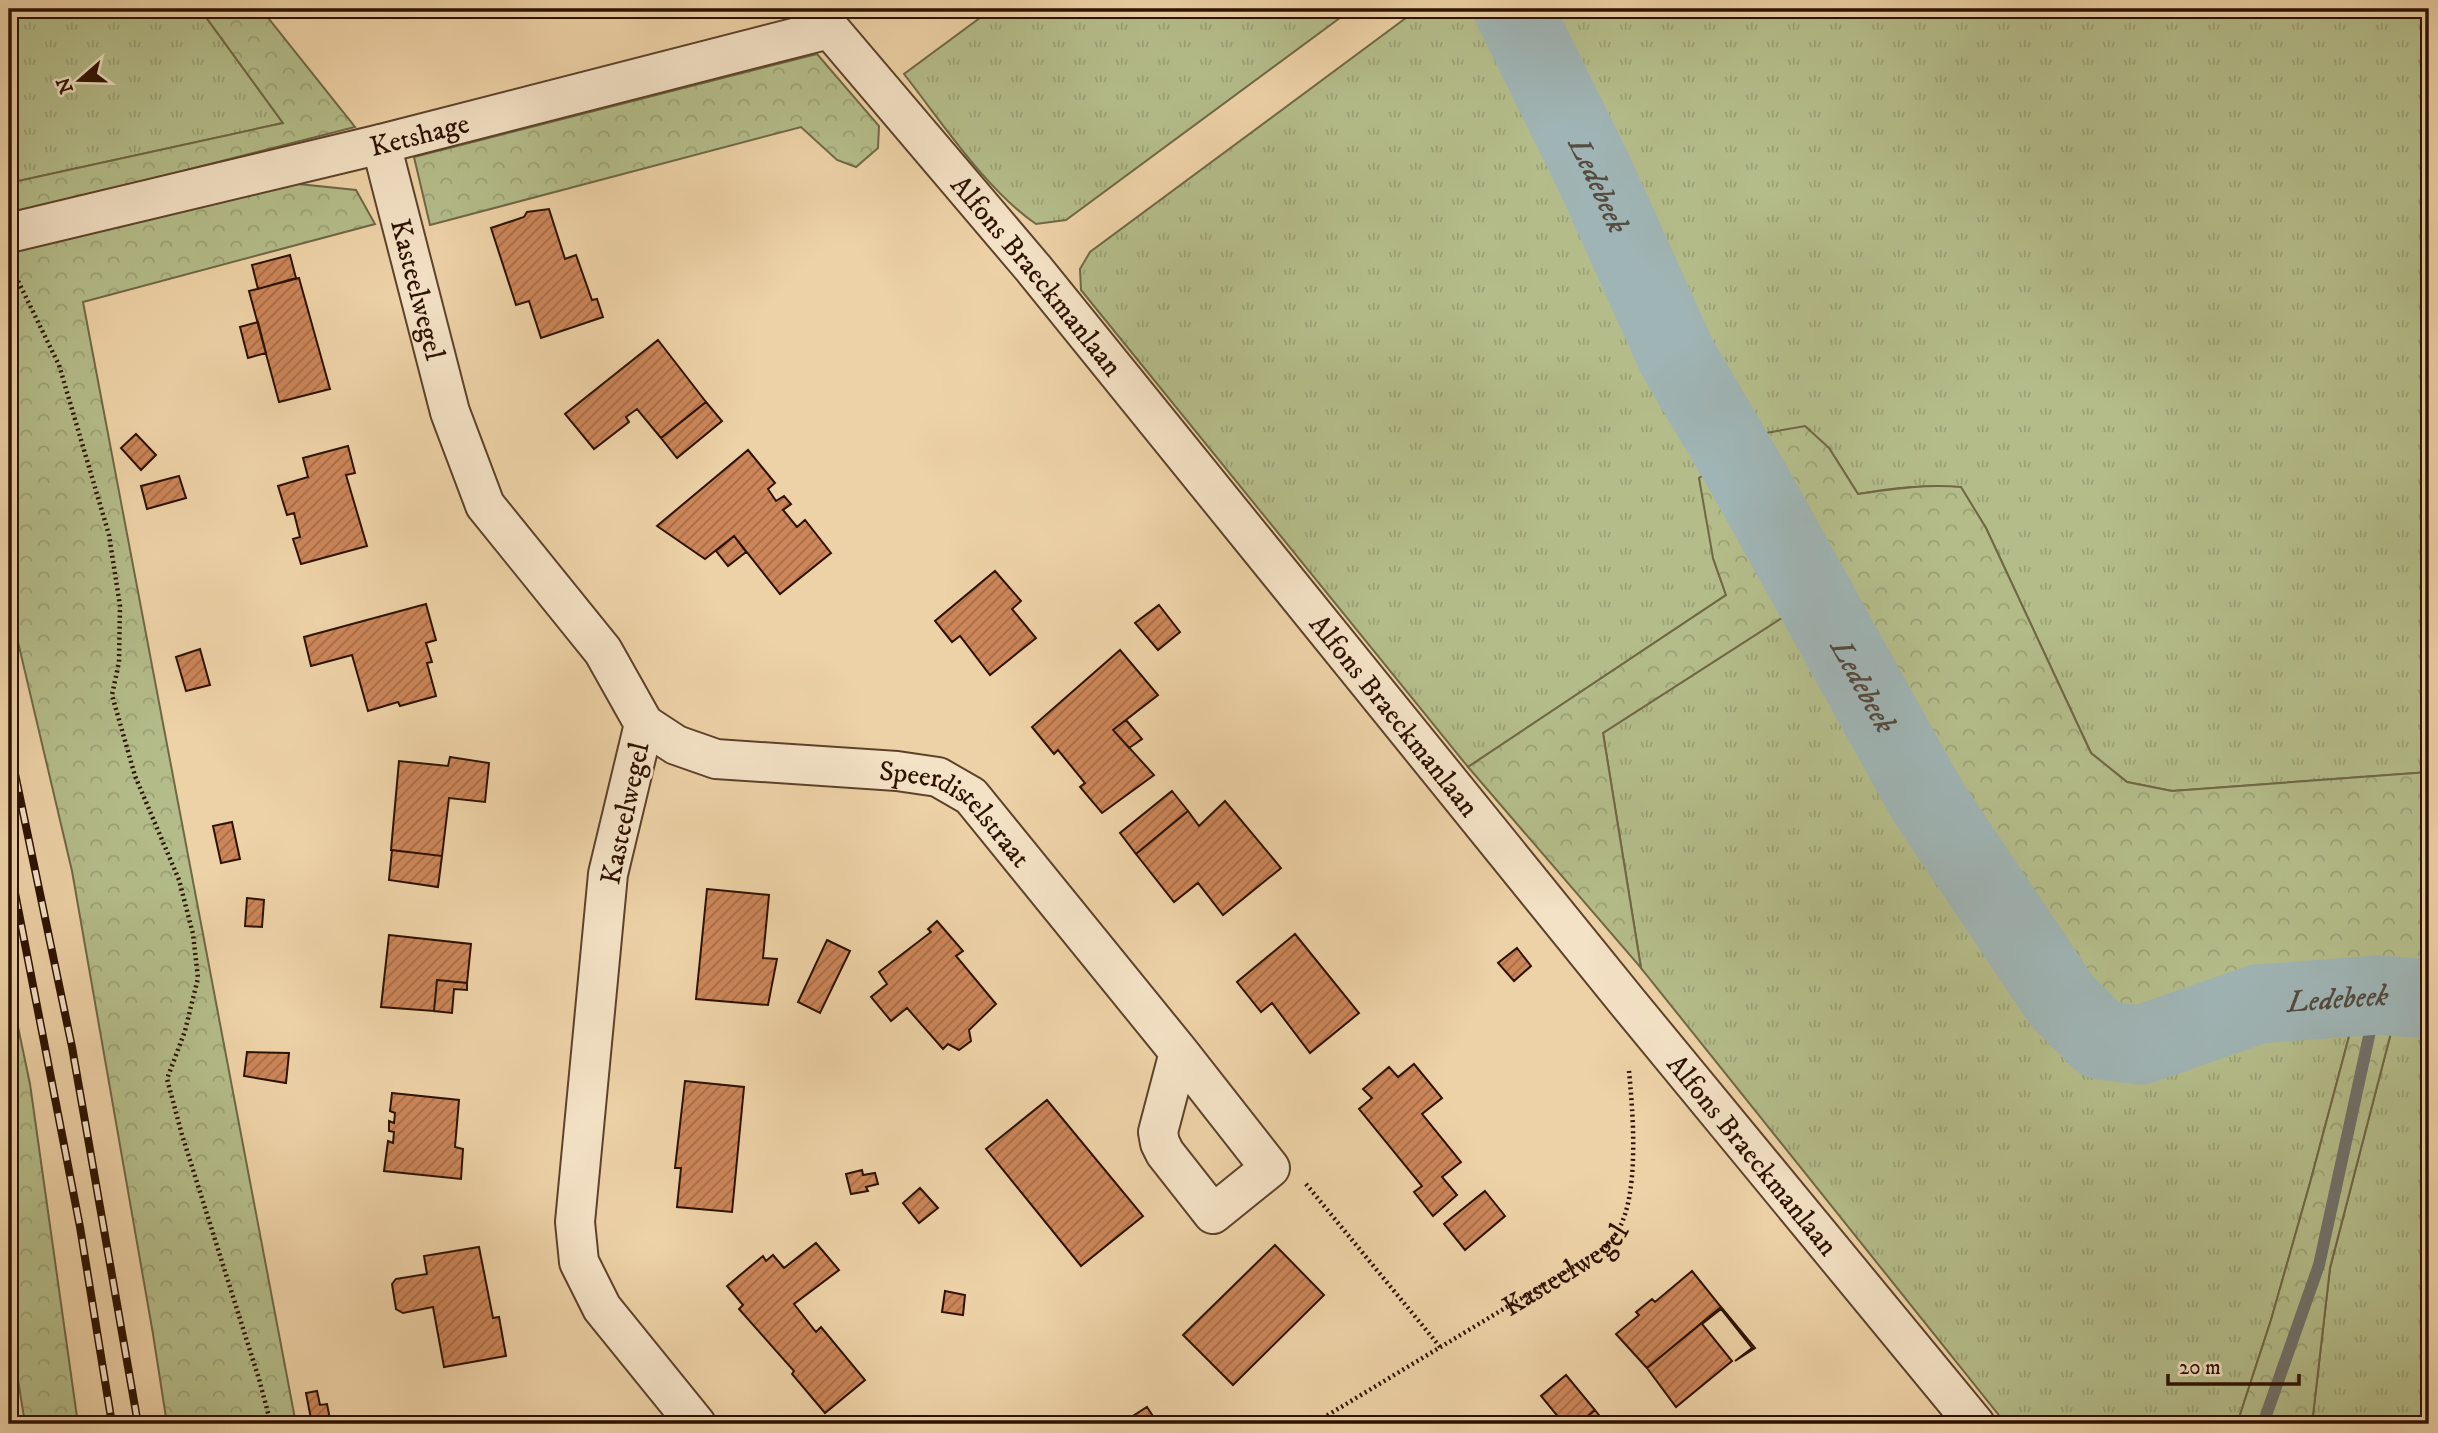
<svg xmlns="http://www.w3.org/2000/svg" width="2438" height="1433" viewBox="0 0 2438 1433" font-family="'IM FELL DW Pica',serif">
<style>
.grass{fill:url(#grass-tufts);stroke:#706845;stroke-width:2}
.forest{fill:url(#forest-crowns);stroke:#706845;stroke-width:2}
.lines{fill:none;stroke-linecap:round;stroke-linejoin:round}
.stream{stroke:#71736c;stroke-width:12}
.river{stroke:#9fb4b4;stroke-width:79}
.building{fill:url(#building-hatch);stroke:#2d1200;stroke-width:2}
.minor-casing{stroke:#5d422a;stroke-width:42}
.path{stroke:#2d1200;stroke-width:4.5;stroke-dasharray:2 3.5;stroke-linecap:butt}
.minor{stroke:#f4e2c6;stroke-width:38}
.rail-casing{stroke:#2d1200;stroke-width:8}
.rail{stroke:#f4e2c6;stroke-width:5;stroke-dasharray:16;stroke-linecap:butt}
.labels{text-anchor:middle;stroke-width:6;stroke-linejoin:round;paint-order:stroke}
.street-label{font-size:28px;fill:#2d1200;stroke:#f4e2c6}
.water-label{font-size:30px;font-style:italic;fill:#554b3f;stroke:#f4e2c6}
</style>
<defs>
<pattern id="grass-tufts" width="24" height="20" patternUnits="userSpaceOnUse" patternTransform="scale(1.75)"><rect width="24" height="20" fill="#b4bd8a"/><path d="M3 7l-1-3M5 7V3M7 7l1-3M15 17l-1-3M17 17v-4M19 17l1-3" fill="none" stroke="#9ba175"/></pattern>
<pattern id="forest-crowns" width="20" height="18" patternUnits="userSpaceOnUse" patternTransform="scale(1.75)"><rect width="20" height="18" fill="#b4bd8a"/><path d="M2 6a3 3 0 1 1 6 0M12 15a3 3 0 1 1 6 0" fill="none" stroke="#9ba175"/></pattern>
<pattern id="building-hatch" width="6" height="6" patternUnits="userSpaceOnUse" patternTransform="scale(1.75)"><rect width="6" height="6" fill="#cc8659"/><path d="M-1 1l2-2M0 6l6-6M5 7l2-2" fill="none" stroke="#a66c47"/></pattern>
</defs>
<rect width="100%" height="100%" fill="#eed2a7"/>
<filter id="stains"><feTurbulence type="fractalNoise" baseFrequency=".00286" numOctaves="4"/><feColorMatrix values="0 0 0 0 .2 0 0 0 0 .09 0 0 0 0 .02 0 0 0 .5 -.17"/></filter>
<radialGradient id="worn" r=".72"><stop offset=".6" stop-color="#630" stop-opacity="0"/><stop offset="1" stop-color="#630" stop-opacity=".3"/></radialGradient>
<!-- grass -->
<path class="grass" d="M9,9H200L283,123L9,183Z
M992,9H1352L1066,220L1036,224C986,190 941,121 904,74Z
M1418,9H2422L2429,69V772L2172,791L2127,782L2091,753L1986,528L1961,488C1925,484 1892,488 1858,494L1829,448L1713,558L1726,595L1468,767L1081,290L1080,269L1090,252Z
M1788,614L1851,709L1955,880L2144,1062L2197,1049L2258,1025L2355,1014L2310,1183L2271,1320L2237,1424H2006L1641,968L1603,733Z
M2394,1021L2429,1022V1424H2312L2330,1268Z"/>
<!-- forest -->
<path class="forest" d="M200,9H261L355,127L9,215V183L283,123Z
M817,54L879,126L878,148L856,167L837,160L801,127L430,225L414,157Z
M279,182L356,190L375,224L83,302L296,1424H167L153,1334L72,871L9,604V252Z
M1805,426L1829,448L1858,494C1893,489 1925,484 1961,487L1986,528L2091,753L2127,782L2172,791L2429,772V1022L2394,1021L2330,1268L2312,1424H2237L2271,1320L2310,1183L2355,1014L2258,1025L2197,1049L2144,1062L2092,1052L2052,1013L1955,880L1851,709L1788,614L1603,733L1641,968L1468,767L1726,595L1713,558L1699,478L1766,433Z
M9,984L30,1084L78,1424H25L9,1323Z"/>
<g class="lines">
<!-- stream -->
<path class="stream" d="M2263,1424L2319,1265L2378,995"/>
<!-- river -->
<path class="river" id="s1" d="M1513,9L1594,173L1677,357L1750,481L1927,800L2062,1001L2101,1040L2141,1045L2258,1004L2378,995L2429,999"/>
</g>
<!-- building -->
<path class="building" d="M549,209L565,259L576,255L592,300L597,299L603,317L541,338L529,301L516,305L491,228L524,217L527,212Z
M290,255L296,278L258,289L252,265Z
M299,278L330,389L279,402L249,291Z
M258,322L266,353L248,358L240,327Z
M658,340L706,402L661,438L637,409L626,417L629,422L594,449L565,414Z
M706,402L722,421L677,458L661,438Z
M136,434L156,455L141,470L121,448Z
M348,446L355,473L346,475L367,546L301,564L293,539L300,537L294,513L287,515L278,486L308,477L303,458Z
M748,450L775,483L768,489L776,501L784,496L791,504L783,510L797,527L805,520L831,553L780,594L734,536L705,559L657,526Z
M179,476L186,498L147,509L141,486Z
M734,536L746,552L728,566L716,551Z
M995,571L1021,601L1012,609L1036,638L990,675L960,636L952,642L935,621Z
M426,604L436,640L426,643L432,662L427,663L436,696L400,706L398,702L368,711L352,655L311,666L304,637Z
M1159,605L1180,632L1158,650L1135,623Z
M200,649L210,685L186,691L176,657Z
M1120,650L1158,695L1113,730L1154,775L1102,813L1080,787L1085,783L1058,750L1054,754L1032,727Z
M1126,720L1142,739L1129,748L1113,730Z
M450,757L489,763L485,802L449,798L442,856L391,850L399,761L448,766Z
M1172,791L1188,811L1136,854L1120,833Z
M1225,801L1281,868L1223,915L1198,883L1174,902L1136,854L1188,811L1199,826Z
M232,822L240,859L221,863L213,826Z
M392,850L442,856L438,887L389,880Z
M707,889L769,895L763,958L777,959L768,1005L696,999Z
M247,898L264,900L262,927L245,926Z
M937,921L963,951L956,956L996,1004L969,1030L971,1041L959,1050L948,1044L943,1049L907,1008L891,1021L871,997L887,984L879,972L931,932L928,929Z
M1295,934L1359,1013L1310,1053L1272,1003L1261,1012L1237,982Z
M389,935L471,944L467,983L437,980L434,1011L381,1007Z
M827,940L850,951L820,1013L798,1002Z
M1517,948L1531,966L1514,981L1498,963Z
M437,980L467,983V990L454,989L452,1013L434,1011Z
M247,1052L289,1053L286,1083L244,1076Z
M1414,1064L1442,1098L1422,1114L1461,1162L1442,1177L1457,1195L1433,1216L1414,1192L1422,1186L1359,1109L1372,1098L1363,1089L1389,1067L1398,1077Z
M685,1081L744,1087L732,1212L677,1207L681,1168H675Z
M392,1093L459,1100L455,1147L463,1149L461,1179L384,1171L388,1141L393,1143L394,1132L389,1131V1121L394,1123L395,1113L390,1111Z
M1047,1100L1143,1216L1081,1266L986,1149Z
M862,1170L863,1175L875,1173L878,1184L866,1187L868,1191L851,1194L846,1174Z
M920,1188L938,1208L919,1223L903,1203Z
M1485,1191L1505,1216L1465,1250L1444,1224Z
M816,1243L839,1270L794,1304L816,1332L821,1327L865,1380L825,1413L792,1374L794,1371L739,1309L743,1305L727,1286L763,1256L766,1261L773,1255L784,1268Z
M1275,1245L1324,1295L1233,1385L1183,1335Z
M479,1247L493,1318L499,1317L506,1356L444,1367L433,1307L403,1313L396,1309L392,1284L396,1279L427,1274L424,1256Z
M1692,1271L1721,1307L1647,1368L1616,1334L1639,1315L1636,1312L1652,1299L1655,1302Z
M945,1291L965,1295L963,1315L942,1312Z
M1721,1307L1755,1348L1735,1361L1752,1348L1721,1309L1702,1324L1732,1361L1676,1407L1647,1368Z
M1566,1375L1595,1410L1578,1424H1564L1541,1396Z
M317,1391L320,1405L327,1404L331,1424H312L306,1393Z
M1147,1407L1158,1424H1127L1125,1421Z
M1595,1410L1606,1424H1578Z"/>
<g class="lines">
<defs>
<g id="minor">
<path id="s3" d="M813,9L1033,268L1629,1004L1975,1424"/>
<path id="s4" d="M381,144L450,412L485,505L603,651L644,724L608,874L575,1222L579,1262L602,1308L696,1424"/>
<path id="s5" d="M9,233L381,144L829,29"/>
<path id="s6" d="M644,724L676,745L716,759L897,771L938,777L971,796L1179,1052L1270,1168L1213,1214L1165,1153L1160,1143L1158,1132L1179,1052"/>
</g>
</defs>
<!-- minor casing -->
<use href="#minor" class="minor-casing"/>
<!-- path -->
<g class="path">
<path d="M9,275L18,281L59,365L109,535L120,606L119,662L112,695L135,776L179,880L193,934L198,978L185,1031L167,1079L182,1135L259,1379L271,1424"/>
<path d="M1306,1184L1441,1348"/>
<path d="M9,1369L16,1424"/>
<path id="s2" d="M1313,1424L1603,1249C1608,1243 1614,1238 1617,1232C1640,1196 1633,1113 1629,1071"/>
</g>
<!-- minor -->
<use href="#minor" class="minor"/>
<defs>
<path id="rail" d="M9,745L72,1047L138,1424
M9,862L80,1227L112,1424"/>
</defs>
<!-- rail casing -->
<use href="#rail" class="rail-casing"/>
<!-- rail -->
<use href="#rail" class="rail"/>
</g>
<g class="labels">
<!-- street labels -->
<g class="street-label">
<text dy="10" stroke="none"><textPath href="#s5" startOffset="422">Ketshage</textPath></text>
<text dy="10" stroke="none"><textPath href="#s3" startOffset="348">Alfons Braeckmanlaan</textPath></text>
<text dy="10" stroke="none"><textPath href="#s4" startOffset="150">Kasteelwegel</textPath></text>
<text dy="10" stroke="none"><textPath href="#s3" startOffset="915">Alfons Braeckmanlaan</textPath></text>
<text transform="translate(624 813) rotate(-78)" y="10">Kasteelwegel</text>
<text dy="10" stroke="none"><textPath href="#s6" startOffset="336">Speerdistelstraat</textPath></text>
<text dy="10" stroke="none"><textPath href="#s3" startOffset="1482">Alfons Braeckmanlaan</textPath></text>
<text dy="10" stroke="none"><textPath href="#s2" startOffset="296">Kasteelwegel</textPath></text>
</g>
<!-- water labels -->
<g class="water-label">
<text dy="10" stroke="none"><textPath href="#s1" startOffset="196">Ledebeek</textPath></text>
<text dy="10" stroke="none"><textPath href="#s1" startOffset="763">Ledebeek</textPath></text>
<text dy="10" stroke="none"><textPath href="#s1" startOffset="1435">Ledebeek</textPath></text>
</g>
</g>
<!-- margin -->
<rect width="2438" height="1433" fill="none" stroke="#eed2a7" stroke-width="35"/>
<rect x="10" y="10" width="2417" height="1412" fill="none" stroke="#2d1200" stroke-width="3.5"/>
<rect x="18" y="18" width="2403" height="1398" fill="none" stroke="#2d1200" stroke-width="2"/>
<!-- north arrow -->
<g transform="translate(80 80) rotate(250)" stroke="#f4e2c6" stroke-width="5" paint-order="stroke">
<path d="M0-5L12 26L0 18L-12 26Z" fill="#2d1200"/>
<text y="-10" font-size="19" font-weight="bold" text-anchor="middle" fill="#2d1200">N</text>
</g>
<!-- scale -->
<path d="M2168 1374v10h131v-10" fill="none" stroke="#2d1200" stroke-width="3.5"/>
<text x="2179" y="1374" font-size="21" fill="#2d1200" stroke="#f4e2c6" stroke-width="5" paint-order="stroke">20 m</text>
<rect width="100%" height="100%" filter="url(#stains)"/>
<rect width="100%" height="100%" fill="url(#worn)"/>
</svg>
